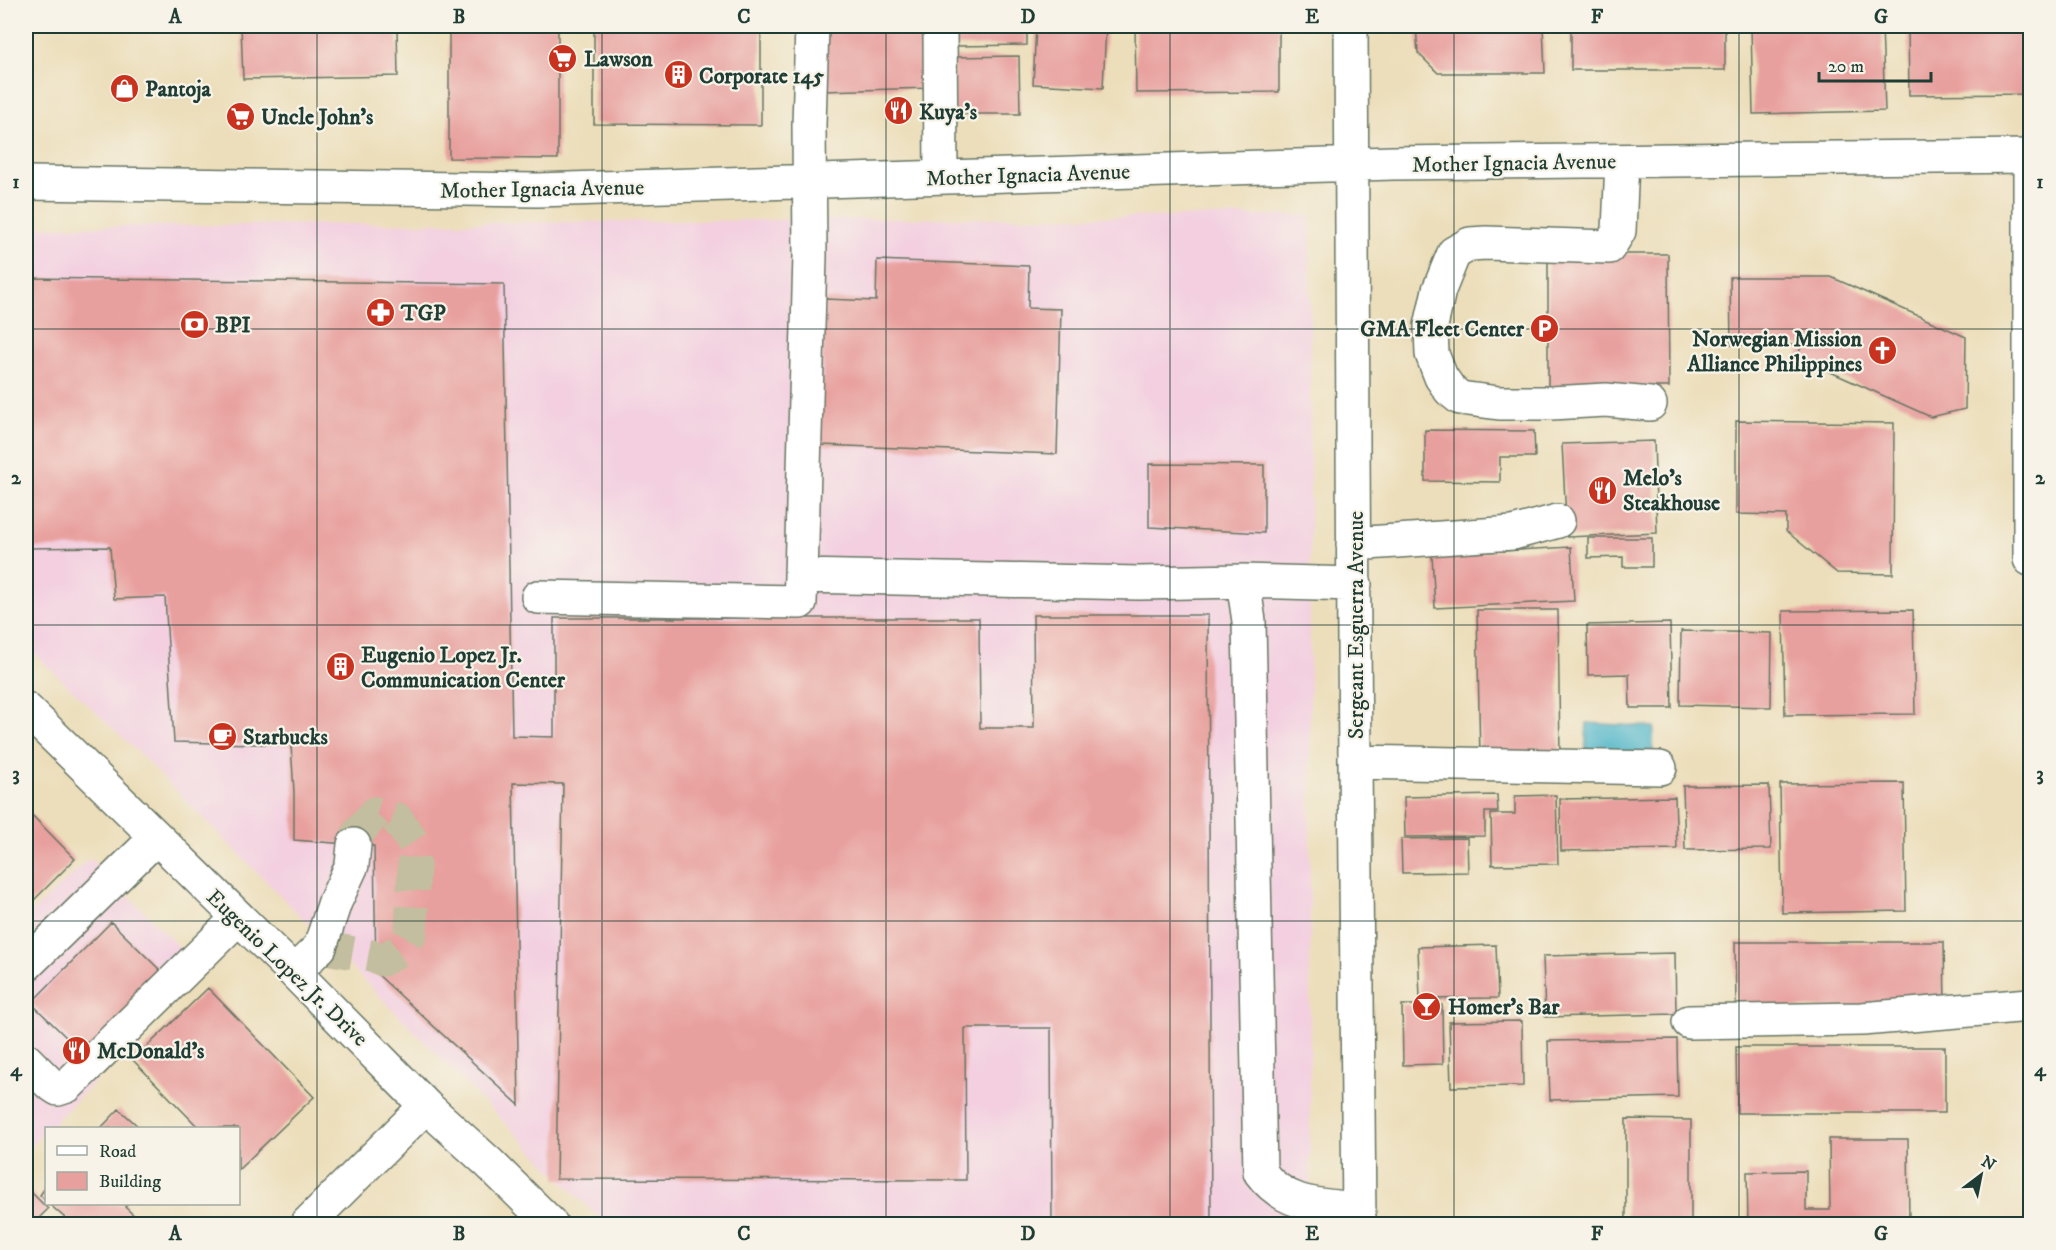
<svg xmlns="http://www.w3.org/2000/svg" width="2056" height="1250" viewBox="0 0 2056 1250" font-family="'IM FELL DW Pica',serif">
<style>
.built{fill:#f3cfe0}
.water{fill:#49b3c7;stroke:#34787e;stroke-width:1.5}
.building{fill:#e8a09e}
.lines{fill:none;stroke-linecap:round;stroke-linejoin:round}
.minor-tunnel{stroke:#c3be9f;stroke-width:33;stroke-dasharray:33 16;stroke-linecap:butt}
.minor-casing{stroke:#677563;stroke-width:36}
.minor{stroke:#fff;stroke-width:33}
.grid{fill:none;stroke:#1f3d34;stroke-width:1.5;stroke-opacity:0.55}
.labels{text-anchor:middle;stroke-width:4.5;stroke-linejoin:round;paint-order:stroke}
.poi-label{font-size:22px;font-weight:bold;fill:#1f3d34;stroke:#f7f3e8;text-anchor:start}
.street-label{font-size:22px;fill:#1f3d34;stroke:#f7f3e8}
.neatline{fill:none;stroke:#1f3d34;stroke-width:2}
.grid-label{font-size:20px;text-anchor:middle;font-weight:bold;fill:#1f3d34}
</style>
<rect width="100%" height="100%" fill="#f7f3e8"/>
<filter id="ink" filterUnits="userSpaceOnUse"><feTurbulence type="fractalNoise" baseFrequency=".0167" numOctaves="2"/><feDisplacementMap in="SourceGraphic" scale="12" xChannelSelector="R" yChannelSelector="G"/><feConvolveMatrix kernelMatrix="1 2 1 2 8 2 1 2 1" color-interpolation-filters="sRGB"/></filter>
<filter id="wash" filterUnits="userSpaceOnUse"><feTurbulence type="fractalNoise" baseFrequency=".008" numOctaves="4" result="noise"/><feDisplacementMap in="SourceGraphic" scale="24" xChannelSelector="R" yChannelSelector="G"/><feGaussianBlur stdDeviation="1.35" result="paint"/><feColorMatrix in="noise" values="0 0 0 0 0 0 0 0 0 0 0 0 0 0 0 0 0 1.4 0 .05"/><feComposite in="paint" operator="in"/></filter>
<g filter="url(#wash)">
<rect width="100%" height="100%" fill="#ecdeba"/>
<!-- built -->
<path class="built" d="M1310,215V1224H605L140,754L26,646V227Z
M90,858L203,971L49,1128H46L26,1152V918Z"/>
<!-- water -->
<path class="water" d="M1587,723L1654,727L1652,760L1585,756Z"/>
<g id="blocks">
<!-- building -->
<path class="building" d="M241,26H397L398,76L243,79Z
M449,26H558V159L449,158Z
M594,26H761V125L594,124Z
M820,26H931L933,88L822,91Z
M955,26H1027V45L956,46Z
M1036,26H1106L1103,88L1033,84Z
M1135,26H1279V92L1136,93Z
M1416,26H1543L1545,73H1438L1418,53Z
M1571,26H1725V70H1571Z
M1751,26H1882L1885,111L1753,114Z
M1908,26H2030V94L1909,95Z
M1019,56L1020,114H954L953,57Z
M1548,254H1668L1669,387H1548Z
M877,260L1029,266L1028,308L1061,309L1057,454L820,445L825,299L876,301Z
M1730,277H1831L1966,337L1965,409L1931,417L1797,357L1802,345H1731Z
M26,278L504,284L512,736L554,737V618H979L980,728H1034L1033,615H1208L1211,1224H1052L1051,1028H965L966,1180L556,1179L563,784L513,783L519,1105L376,973L374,846L294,840V792L291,745L174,742L165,597L114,599L110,547L26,548Z
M1736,421L1894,423L1893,574L1837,573L1786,531V515L1736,514Z
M1425,430L1534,431L1535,457H1500V482L1425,481Z
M1654,441L1657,533L1567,537L1562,444Z
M1149,464L1264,465V533L1149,527Z
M1588,538H1652V567H1623V557L1588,558Z
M1571,547L1574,601L1435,608L1432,555Z
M1477,610H1558L1560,758L1480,759Z
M1913,610L1915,714L1785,715L1783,611Z
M1670,623L1672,708H1630L1629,674L1588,675L1587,625Z
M1681,631L1772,633L1771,707L1680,705Z
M1904,783L1906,911L1782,913L1780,784Z
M1769,785L1771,849L1685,850L1683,786Z
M1497,795L1498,812H1485V836L1405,837L1404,797Z
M1556,795L1558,864L1492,865L1491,814H1515V796Z
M1675,797L1677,849L1561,851L1560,799Z
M27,810L75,859L26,908V811Z
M1467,838L1468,872L1402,873L1401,839Z
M111,922L164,974L135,1042L104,1074L31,1003Z
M1735,942H1944L1945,1008H1736Z
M1496,945L1498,998L1420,999L1418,947Z
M1675,953L1676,1014L1545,1017L1543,956Z
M208,988L314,1097L238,1170V1128H199L133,1060Z
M1402,1005H1442L1443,1064L1403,1065Z
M1522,1021L1523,1086L1451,1087L1449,1022Z
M1677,1039L1678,1097L1550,1100L1548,1041Z
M1736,1047H1945V1113H1737Z
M119,1109L140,1128H101Z
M1626,1119L1691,1120V1224H1626Z
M1829,1139H1908L1909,1224H1748L1747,1172L1806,1171V1210H1830Z
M26,1187L48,1209L33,1224H26Z
M46,1187V1201L40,1195Z
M49,1204H128L125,1207L143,1224H72Z"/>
</g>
</g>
<g filter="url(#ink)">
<use href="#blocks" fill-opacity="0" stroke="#677563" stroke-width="1.5"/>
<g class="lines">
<!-- minor-tunnel -->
<path class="minor-tunnel" d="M320,947L376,957L383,960L400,950L411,933L415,845L397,819L375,813L358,833L354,845"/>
<defs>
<path id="minor" d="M940,26L941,176
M1351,26C1352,425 1355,825 1359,1224
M2030,156V559
M1622,161L1619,231L1609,247L1486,243L1470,244L1454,253L1439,290L1431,326L1432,354L1441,377L1450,390L1460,398L1499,403H1551L1606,400L1650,404
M26,183L537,190L1393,163L2030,156
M1353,544L1513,533L1558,521
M801,576L810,256L809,125L812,26
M1243,581L1355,584
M538,597L800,602L801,576L1139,583L1243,581L1249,621L1260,1172C1286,1207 1320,1205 1359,1209
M26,709L294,972L426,1106L489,1163L551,1224
M1356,762L1660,768
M26,965L156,838
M294,972L320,947L335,902L352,865L354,845
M1689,1022L1862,1019L2030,1005
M26,1060L49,1083L58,1089L67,1086L238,918
M307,1224L426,1106"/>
</defs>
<!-- minor casing -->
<use href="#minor" class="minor-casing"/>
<!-- minor -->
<use href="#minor" class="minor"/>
</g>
</g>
<!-- grid -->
<path class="grid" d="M317,26V1224M602,26V1224M886,26V1224M1170,26V1224M1454,26V1224M1739,26V1224M26,329H2030M26,625H2030M26,921H2030"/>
<!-- icons -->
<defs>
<symbol id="supermarket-disc" viewBox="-11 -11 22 22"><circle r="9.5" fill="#c8321e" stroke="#f7f3e8"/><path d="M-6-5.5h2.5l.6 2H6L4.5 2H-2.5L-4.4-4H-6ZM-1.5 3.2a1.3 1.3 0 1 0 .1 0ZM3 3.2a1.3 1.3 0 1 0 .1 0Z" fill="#fff"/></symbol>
<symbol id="building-disc" viewBox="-11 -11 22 22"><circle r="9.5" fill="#c8321e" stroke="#f7f3e8"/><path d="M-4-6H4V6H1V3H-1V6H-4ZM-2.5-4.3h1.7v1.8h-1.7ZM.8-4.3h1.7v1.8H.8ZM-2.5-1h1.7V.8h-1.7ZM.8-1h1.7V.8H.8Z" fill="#fff"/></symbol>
<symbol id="shop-disc" viewBox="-11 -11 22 22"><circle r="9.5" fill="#c8321e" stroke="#f7f3e8"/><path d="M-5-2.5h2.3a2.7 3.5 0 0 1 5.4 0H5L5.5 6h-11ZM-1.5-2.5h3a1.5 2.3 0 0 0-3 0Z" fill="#fff"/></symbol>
<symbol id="restaurant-disc" viewBox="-11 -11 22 22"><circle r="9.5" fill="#c8321e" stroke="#f7f3e8"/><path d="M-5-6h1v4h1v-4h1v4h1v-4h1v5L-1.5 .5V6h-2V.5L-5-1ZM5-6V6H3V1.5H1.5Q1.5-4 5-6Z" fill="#fff"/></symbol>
<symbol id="pharmacy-disc" viewBox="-11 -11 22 22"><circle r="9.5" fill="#c8321e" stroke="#f7f3e8"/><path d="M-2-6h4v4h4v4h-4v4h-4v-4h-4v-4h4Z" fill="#fff"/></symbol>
<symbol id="bank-disc" viewBox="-11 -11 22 22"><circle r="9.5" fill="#c8321e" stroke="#f7f3e8"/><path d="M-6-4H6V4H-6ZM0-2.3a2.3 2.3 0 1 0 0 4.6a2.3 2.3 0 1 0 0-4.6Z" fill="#fff"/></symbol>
<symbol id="parking-disc" viewBox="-11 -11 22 22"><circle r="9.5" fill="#c8321e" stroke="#f7f3e8"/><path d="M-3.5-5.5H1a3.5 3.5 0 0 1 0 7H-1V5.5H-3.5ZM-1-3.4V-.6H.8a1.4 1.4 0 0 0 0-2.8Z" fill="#fff"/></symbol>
<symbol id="church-disc" viewBox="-11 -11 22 22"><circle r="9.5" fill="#c8321e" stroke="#f7f3e8"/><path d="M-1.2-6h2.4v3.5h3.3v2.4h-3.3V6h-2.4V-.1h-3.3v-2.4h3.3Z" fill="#fff"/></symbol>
<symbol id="cafe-disc" viewBox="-11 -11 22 22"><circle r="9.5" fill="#c8321e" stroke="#f7f3e8"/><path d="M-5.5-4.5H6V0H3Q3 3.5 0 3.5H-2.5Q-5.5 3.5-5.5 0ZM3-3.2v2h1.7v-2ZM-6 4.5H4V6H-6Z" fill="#fff"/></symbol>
<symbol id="bar-disc" viewBox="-11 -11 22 22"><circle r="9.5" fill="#c8321e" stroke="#f7f3e8"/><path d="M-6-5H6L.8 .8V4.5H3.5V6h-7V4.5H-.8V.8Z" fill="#fff"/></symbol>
</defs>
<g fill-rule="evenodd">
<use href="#supermarket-disc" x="546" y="42" width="33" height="33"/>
<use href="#building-disc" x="662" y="58" width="33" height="33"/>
<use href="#shop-disc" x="108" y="72" width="33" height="33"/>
<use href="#restaurant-disc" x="882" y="94" width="33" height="33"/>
<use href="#supermarket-disc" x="224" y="100" width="33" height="33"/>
<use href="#pharmacy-disc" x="364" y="296" width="33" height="33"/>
<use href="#bank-disc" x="178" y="308" width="33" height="33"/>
<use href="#parking-disc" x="1528" y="312" width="33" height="33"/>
<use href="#church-disc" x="1866" y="334" width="33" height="33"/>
<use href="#restaurant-disc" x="1586" y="474" width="33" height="33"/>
<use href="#building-disc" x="324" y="650" width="33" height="33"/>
<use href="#cafe-disc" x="206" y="720" width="33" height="33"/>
<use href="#bar-disc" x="1410" y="990" width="33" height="33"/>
<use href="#restaurant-disc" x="60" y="1034" width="33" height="33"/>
</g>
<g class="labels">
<!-- poi labels -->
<g class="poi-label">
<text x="584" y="66">Lawson</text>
<text x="699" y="83">Corporate 145</text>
<text x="145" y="96">Pantoja</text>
<text x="919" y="119">Kuya’s</text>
<text x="261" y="124">Uncle John's</text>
<text x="401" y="320">TGP</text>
<text x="215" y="332">BPI</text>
<text x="1524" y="336" text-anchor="end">GMA Fleet Center</text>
<text x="1862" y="346" text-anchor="end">Norwegian Mission<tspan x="1862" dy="25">Alliance Philippines</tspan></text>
<text x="1623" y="485">Melo's<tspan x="1623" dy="25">Steakhouse</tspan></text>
<text x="361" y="662">Eugenio Lopez Jr.<tspan x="361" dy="25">Communication Center</tspan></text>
<text x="243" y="744">Starbucks</text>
<text x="1448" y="1014">Homer's Bar</text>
<text x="97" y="1058">McDonald's</text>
</g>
<!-- street labels -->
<g class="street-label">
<text transform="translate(1514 162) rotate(-1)" y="8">Mother Ignacia Avenue</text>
<text transform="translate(1028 174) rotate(-2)" y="8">Mother Ignacia Avenue</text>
<text transform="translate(542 188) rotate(-1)" y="8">Mother Ignacia Avenue</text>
<text transform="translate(1355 625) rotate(-90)" y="8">Sergeant Esguerra Avenue</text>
<text transform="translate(288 967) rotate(44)" y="8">Eugenio Lopez Jr. Drive</text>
</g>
</g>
<!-- margin -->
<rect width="2056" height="1250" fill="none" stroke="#f7f3e8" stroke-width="66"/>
<!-- legend -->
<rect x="45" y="1127" width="195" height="78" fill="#f7f3e8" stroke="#a1aaa0" stroke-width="1.5"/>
<rect x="57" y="1146" width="30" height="9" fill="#ffffff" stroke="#a1aaa0" stroke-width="1.5"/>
<text x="99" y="1157" font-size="18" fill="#1f3d34">Road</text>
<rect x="57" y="1172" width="30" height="18" fill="#e8a09e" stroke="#a1aaa0" stroke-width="1.5"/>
<text x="99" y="1187" font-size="18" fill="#1f3d34">Building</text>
<!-- north arrow -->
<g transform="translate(1981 1175) rotate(32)" stroke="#f7f3e8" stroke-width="4.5" paint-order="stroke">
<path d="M0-4.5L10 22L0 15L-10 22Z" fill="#1f3d34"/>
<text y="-9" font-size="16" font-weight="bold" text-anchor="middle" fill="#1f3d34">N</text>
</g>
<!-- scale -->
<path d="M1819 72v9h112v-9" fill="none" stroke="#1f3d34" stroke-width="3"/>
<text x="1828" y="72" font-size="18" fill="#1f3d34" stroke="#f7f3e8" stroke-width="4.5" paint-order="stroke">20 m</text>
<rect x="33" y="33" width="1990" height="1184" class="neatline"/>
<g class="grid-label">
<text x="175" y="23">A</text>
<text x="459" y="23">B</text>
<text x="744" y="23">C</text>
<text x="1028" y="23">D</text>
<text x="1312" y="23">E</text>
<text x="1597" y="23">F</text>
<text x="1881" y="23">G</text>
<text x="16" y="188">1</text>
<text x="2040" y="188">1</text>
<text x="16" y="484">2</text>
<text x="2040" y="484">2</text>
<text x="16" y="780">3</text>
<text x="2040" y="780">3</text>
<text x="16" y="1076">4</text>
<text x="2040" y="1076">4</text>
<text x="175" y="1240">A</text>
<text x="459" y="1240">B</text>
<text x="744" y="1240">C</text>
<text x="1028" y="1240">D</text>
<text x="1312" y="1240">E</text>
<text x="1597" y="1240">F</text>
<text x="1881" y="1240">G</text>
</g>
</svg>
